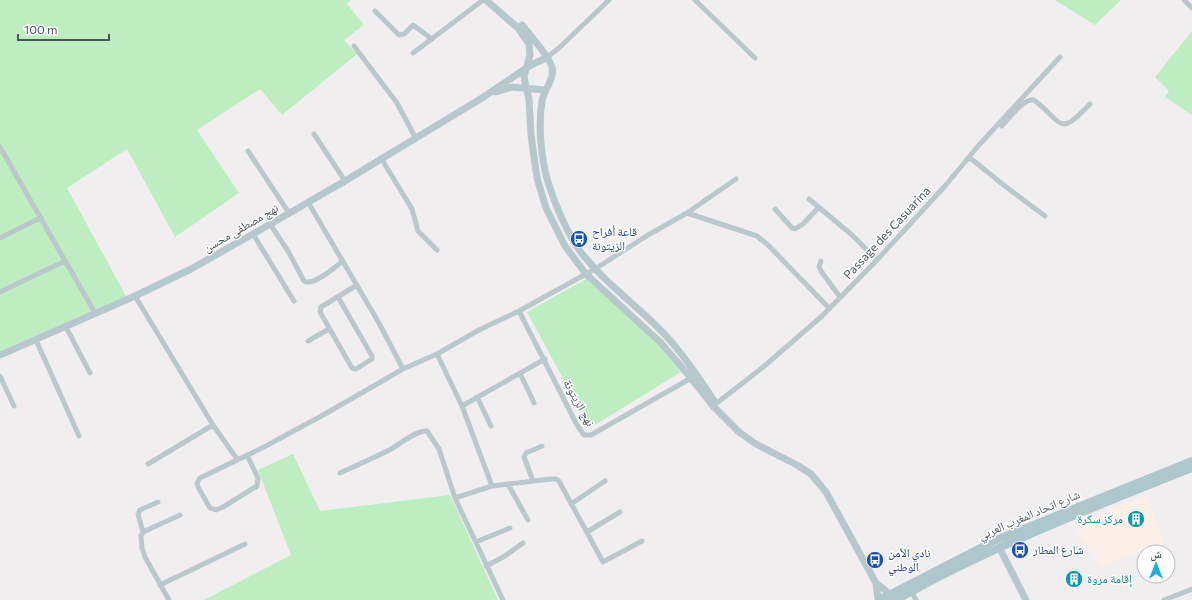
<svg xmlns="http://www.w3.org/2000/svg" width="1192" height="600" viewBox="0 0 1192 600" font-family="Commissioner,'Noto Naskh Arabic',sans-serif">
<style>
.commercial{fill:#fbefe7}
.green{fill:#bdedc0}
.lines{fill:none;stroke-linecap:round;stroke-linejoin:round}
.street{stroke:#bac8cb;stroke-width:5}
.secondary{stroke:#b7c8cc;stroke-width:7}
.primary{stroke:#aec7cc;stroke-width:8}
.labels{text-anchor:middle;stroke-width:3;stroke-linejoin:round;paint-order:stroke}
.street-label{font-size:12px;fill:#47585b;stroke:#fff}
.transit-label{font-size:12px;fill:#164399;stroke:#fff;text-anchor:start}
.culture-label{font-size:12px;fill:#0d838f;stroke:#fff;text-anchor:end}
</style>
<rect width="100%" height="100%" fill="#f0eeef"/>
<!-- commercial -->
<path class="commercial" d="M1147,495L1164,544L1135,556L1134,553L1101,568L1073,525Z"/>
<!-- green -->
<path class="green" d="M0,0H351L347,4L364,25L344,40L357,54L282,115L260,89L197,130L239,193L175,237L127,149L67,188L126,296L0,351Z
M1055,0H1121L1095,25Z
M1192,31V115L1165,97L1169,91L1155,77Z
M586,279L649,335L681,372L590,428L527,312Z
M293,454L320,511L450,495L498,600H204L291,555L258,470Z"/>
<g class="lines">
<!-- street -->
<path class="street" d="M695,0L755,58
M1184,0L1192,8
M375,11L399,35L404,34L413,25L432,39
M354,46L397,103L415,137
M413,53L483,0
M546,58L559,48L609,0
M1002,126C1008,119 1024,98 1034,100C1064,123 1058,138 1090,104
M314,134L345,181
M0,147L95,313
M248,151L289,213
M969,157L1001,183L1045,216
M381,158L412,209L418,231L437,250
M809,199L852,235L877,260
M308,202L379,323L403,369
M775,209L792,228L795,229L803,224L818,208
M687,213L757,236L768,245L829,308
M270,224L288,251L304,281C313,287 335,267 343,261
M253,234L294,301
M0,238L40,218
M821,261L819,267L821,271L840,297
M0,292L65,261
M135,296L213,425L237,459
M338,297L372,356V359L356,369L352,368L320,312L321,307L357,285
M519,311L577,425L584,435H591L693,377
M66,327L90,373
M36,340L79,436
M308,341L329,329
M437,354L462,406L492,486
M520,373L534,403
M0,376L14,406
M477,397L491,426
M462,406L545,359
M713,406L762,368L822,316L877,260L945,186L979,145L1060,57
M247,455L258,478L257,486L223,507L216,510L210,508L198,487L197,483L200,478L264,447L325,414L403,369L437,354L479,330L519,311L595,269L648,235L687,213L736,179
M148,464L213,425
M340,473C357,465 374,458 391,449C400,444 417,430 427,431L439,449L455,498L503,600
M533,481L524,457L526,453L542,446
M508,484L528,520
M455,498L492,486L551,479H556L559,481L603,562L642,541
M158,502L140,510L138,514L143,532L141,536L142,548L145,557L169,600
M571,504L605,481
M143,532L180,515
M587,532L620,512
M476,542L510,528
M486,566L505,556L523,543
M160,585L245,544
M911,591L916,600
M1164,600L1192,589"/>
<!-- secondary -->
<path class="secondary" d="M486,0L518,28L529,44L530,55L524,76L525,82L529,99L531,135L537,178L546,208L565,246L586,274L660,342L691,378L713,406L739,432L756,444L797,465L811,474L826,492L876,583L885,590L892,600
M522,25C529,34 549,56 552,67C555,79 544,90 542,101C538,126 541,161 549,185C555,204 568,235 580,251C605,284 640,307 668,338C685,357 700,379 714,401
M496,92L512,87L545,90
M0,355L135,296L191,269L253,234L345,181L482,98L531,65L546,58
M999,547L1026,600
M876,583L878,600"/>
<!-- primary -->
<path class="primary" d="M879,600L996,540L1192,461
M896,600C990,547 1092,508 1192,468"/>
</g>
<!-- icons -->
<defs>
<symbol id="bus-disc" viewBox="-11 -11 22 22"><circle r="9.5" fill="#1a4fb4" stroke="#fff"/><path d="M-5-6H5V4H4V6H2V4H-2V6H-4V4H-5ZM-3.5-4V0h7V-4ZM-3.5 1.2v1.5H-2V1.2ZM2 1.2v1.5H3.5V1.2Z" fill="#fff"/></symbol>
<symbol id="building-disc" viewBox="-11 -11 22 22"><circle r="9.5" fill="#0f9aa8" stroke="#fff"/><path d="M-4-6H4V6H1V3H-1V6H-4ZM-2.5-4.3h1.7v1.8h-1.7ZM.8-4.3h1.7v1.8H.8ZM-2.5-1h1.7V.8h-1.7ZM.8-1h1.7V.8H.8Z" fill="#fff"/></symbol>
</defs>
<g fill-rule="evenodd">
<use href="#bus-disc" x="569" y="229" width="20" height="20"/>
<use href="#building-disc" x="1126" y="509" width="20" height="20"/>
<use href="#bus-disc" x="1010" y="540" width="20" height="20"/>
<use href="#bus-disc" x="865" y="550" width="20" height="20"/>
<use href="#building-disc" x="1064" y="569" width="20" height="20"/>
</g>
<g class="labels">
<!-- street labels -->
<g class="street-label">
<text transform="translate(241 228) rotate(-30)" y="4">نهج مصطفى محسن</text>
<text transform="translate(887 233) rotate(-47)" y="4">Passage des Casuarina</text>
<text transform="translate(579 403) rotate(61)" y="4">نهج الزيتونة</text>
<text transform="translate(1029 515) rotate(-23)" y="4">شارع اتحاد المغرب العربي</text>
</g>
<!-- transit labels -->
<g class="transit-label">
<text x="592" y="236">قاعة أفراح<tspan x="592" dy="14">الزيتونة</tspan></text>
<text x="1033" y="554">شارع المطار</text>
<text x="888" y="557">نادي الأمن<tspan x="888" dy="14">الوطني</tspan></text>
</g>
<!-- culture labels -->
<g class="culture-label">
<text x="1123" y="523">مركز سكرة</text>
<text x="1087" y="583" text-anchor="start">إقامة مروة</text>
</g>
</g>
<!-- north arrow -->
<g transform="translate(1156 564)"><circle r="19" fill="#ffffff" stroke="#b5bcbd"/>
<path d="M0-3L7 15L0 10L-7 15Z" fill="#1fadda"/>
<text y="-6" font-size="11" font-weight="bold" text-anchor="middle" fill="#47585b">ش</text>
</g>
<!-- scale -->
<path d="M18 34v6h91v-6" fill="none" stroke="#47585b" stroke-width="2"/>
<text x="24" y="34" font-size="12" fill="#47585b" stroke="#ffffff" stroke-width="3" paint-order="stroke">100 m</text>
</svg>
